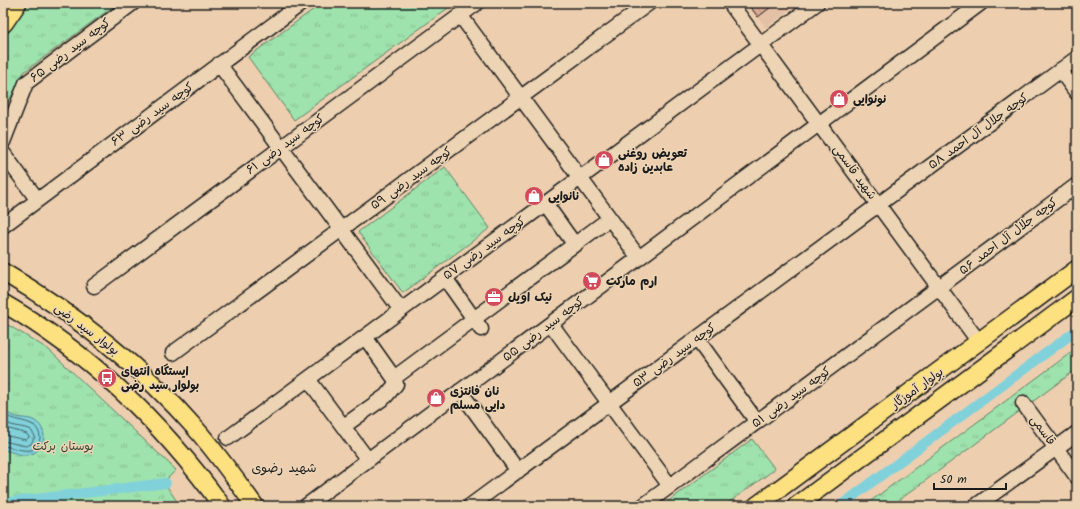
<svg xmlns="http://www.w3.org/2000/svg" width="1080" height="509" viewBox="0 0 1080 509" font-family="Kalam,'Playpen Sans Arabic',sans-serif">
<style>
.built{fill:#e4c1a5}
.park{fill:url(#park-tufts);stroke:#5d7f64}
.water{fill:url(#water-ripples);stroke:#59898f}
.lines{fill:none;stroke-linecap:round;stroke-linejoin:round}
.shore{stroke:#446468;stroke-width:1}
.canal{stroke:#81d1db;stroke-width:10}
.building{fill:url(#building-back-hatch);stroke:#1c1c1c}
.minor-casing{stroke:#1c1c1c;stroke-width:17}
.major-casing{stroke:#1c1c1c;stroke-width:20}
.highway-casing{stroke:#1c1c1c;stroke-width:23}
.minor{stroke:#ecd4b4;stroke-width:14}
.major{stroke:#fde080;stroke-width:17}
.highway{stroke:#fde080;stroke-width:20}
.labels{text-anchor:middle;stroke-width:3;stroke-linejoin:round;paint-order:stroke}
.street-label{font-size:12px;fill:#1c1c1c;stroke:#ecd4b4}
.poi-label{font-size:12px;font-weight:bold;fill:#1c1c1c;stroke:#ecd4b4;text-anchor:start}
.park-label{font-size:12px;fill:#364439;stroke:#ecd4b4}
.neighbourhood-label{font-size:13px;fill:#1c1c1c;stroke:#ecd4b4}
</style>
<defs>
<pattern id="park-tufts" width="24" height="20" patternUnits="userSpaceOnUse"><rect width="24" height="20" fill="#9ee2ad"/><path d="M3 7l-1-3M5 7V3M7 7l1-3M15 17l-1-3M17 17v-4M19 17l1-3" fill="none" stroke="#88c194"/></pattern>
<pattern id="water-ripples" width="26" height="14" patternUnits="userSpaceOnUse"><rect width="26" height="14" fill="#81d1db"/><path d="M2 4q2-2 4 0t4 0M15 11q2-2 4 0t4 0" fill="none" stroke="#6fb3bb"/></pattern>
<pattern id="building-back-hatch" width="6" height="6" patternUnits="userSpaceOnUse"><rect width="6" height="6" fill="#deac97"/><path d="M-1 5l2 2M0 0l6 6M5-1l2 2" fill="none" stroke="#be9382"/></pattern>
</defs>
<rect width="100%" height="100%" fill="#edcfb0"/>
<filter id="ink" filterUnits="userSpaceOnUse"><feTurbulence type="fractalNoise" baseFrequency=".025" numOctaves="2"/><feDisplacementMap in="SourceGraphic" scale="8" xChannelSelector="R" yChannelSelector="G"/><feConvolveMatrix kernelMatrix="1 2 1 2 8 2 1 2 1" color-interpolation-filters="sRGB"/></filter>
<g filter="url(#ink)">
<!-- built -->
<path class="built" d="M747,3H799L766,28Z"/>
<!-- park -->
<path class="park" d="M28,3H118L24,72L3,112V40Z
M322,3H455L294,120L248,57Z
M445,167L490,228L403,293L358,232Z
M3,322L48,349L176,470L164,482L180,506H3Z
M1077,348V369L891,506H864Z
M752,439L775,469L724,506H662Z"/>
<!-- water -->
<path class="water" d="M3,410C6,412 10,415 14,416C20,419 29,417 35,421C50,430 45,453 27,455C20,456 11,451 3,450Z"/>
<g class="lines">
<!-- shore -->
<path class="shore" d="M3,414C13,421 25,420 33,425C37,427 40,433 40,438C38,459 15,447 3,446
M3,420L11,425L30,429L35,436L31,444L26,446L3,441
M3,427L27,434L29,437L26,440L3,435"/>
<!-- canal -->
<path class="canal" d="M3,503L166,483
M840,506L1077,330"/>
</g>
<!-- building -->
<path class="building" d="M747,3H776L758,17Z"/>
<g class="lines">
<defs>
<path id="minor" d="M730,3L979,342
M460,15L639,258
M219,64L401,310
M1060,70L1077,93
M3,142L26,83L133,3
M3,153L37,199
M545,203L575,245
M3,226L302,3
M445,278L481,329
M94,286L477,3
M551,324L670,486
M697,339L757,422
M173,353L649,3
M394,378L609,219
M308,379L368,460
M460,391L518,471
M1023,403L1077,477
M344,426L386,396L396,384L394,378L365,337
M228,438L817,3
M306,506L981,3
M470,506L1077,58
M643,506L1077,185
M976,506L1077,433"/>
<path id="major" d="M3,272C75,314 141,366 196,429C217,453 236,480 255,506
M3,303C91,354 163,424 222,506
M756,506L1077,269
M796,506L1077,298"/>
<path id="highway" d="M3,22L16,3"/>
</defs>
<!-- minor casing -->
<use href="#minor" class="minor-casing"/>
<!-- major casing -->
<use href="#major" class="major-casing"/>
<!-- highway casing -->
<use href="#highway" class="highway-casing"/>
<!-- minor -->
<use href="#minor" class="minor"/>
<!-- major -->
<use href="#major" class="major"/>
<!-- highway -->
<use href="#highway" class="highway"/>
</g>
</g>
<!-- icons -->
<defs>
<symbol id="shop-disc" viewBox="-11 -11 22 22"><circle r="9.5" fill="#d1495b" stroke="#ecd4b4"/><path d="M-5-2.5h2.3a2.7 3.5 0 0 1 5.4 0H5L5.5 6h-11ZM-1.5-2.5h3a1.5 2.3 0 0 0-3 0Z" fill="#fff"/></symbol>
<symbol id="supermarket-disc" viewBox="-11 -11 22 22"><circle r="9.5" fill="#d1495b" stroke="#ecd4b4"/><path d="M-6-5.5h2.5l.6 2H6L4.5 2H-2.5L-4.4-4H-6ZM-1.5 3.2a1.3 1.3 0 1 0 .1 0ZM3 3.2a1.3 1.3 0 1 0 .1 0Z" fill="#fff"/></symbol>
<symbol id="office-disc" viewBox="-11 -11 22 22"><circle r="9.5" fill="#d1495b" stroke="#ecd4b4"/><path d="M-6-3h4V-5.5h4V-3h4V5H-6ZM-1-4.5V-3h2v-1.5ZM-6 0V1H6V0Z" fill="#fff"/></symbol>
<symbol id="bus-disc" viewBox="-11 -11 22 22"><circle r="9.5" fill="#d1495b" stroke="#ecd4b4"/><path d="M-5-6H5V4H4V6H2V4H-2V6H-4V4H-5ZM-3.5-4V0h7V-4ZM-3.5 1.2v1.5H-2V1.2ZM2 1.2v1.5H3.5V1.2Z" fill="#fff"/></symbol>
</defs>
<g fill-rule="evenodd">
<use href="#shop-disc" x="828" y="88" width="22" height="22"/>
<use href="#shop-disc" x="593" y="149" width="22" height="22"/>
<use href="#shop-disc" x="523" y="185" width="22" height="22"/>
<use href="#supermarket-disc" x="581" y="270" width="22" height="22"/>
<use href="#office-disc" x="483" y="286" width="22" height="22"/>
<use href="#bus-disc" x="96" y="367" width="22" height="22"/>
<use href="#shop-disc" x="425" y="387" width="22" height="22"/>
</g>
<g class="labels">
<!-- street labels -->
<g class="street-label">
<text transform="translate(70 50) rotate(-37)" y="4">کوچه سید رضی ۶۵</text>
<text transform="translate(152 114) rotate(-36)" y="4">کوچه سید رضی ۶۳</text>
<text transform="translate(978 131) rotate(-36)" y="4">کوچه جلال آل احمد ۵۸</text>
<text transform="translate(285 144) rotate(-36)" y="4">کوچه سید رضی ۶۱</text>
<text transform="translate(855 172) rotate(54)" y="4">شهید قاسمی</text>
<text transform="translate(411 178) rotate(-36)" y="4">کوچه سید رضی ۵۹</text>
<text transform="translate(1008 236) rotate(-37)" y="4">کوچه جلال آل احمد ۵۶</text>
<text transform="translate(484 248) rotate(-36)" y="4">کوچه سید رضی ۵۷</text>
<text transform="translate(87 329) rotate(37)" y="4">بولوار سید رضی</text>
<text transform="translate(543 329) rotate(-37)" y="4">کوچه سید رضی ۵۵</text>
<text transform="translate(674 355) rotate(-36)" y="4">کوچه سید رضی ۵۳</text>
<text transform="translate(917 388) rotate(-36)" y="4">بولوار آموزگار</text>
<text transform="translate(791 397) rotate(-36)" y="4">کوچه سید رضی ۵۱</text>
<text transform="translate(1043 430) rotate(54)" y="4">قاسمی</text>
</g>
<!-- poi labels -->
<g class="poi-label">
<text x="853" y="103">نونوایی</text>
<text x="618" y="157">تعویض روغنی<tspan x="618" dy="14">عابدین زاده</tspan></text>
<text x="548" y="200">نانوایی</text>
<text x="606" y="285">ارم مارکت</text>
<text x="508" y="301">نیک اویل</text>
<text x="121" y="375">ایستگاه انتهای<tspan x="121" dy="14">بولوار سید رضی</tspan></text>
<text x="450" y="395">نان فانتزی<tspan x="450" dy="14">دایی مسلم</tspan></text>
</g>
<!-- park labels -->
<g class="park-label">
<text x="63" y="450">بوستان برکت</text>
</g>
<!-- neighbourhood labels -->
<g class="neighbourhood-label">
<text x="284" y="472">شهید رضوی</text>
</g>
</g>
<!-- margin -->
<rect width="1080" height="509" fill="none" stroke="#ecd4b4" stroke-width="16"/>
<rect x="8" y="8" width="1064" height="493" fill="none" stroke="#1c1c1c" stroke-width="1.5" filter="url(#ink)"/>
<!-- scale -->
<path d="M934 483v6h72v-6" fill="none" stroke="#1c1c1c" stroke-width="2"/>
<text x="940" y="483" font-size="12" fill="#1c1c1c" stroke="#ecd4b4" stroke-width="3" paint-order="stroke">50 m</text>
</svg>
